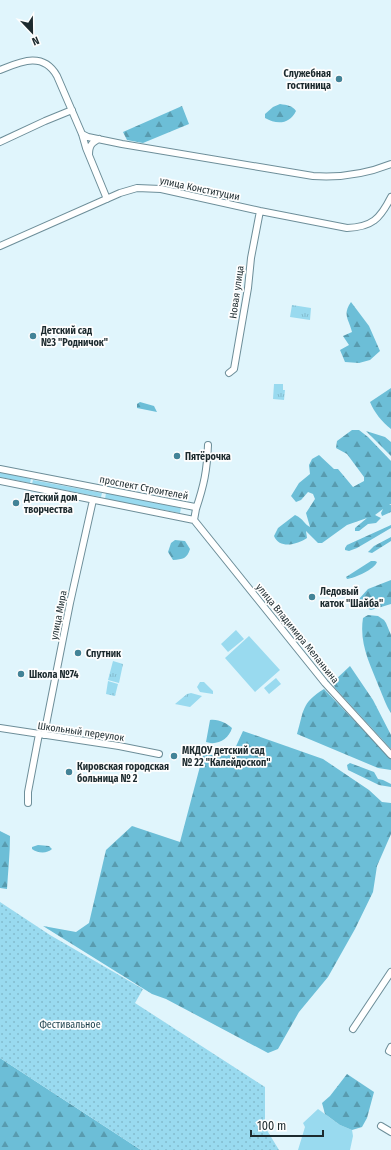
<svg xmlns="http://www.w3.org/2000/svg" width="391" height="1150" viewBox="0 0 391 1150" font-family="'Fira Sans Condensed',sans-serif">
<style>
.grass{fill:#99daef}
.forest{fill:url(#forest-firs)}
.park{fill:url(#park-tufts)}
.garden{fill:url(#garden-dots)}
.lines{fill:none;stroke-linecap:round;stroke-linejoin:round}
.minor-casing{stroke:#6d8e99;stroke-width:8}
.minor{stroke:#fff;stroke-width:6}
.poi-dot{fill:#438397;stroke:#fefefe;stroke-width:1.5}
.labels{text-anchor:middle;stroke-width:3.5;stroke-linejoin:round;paint-order:stroke}
.poi-label{font-size:10px;font-weight:bold;fill:#1c2a2e;stroke:#fefefe;text-anchor:start}
.street-label{font-size:10px;fill:#1c2a2e;stroke:#fefefe}
.park-label{font-size:10px;fill:#193e4a;stroke:#fefefe}
</style>
<defs>
<pattern id="forest-firs" width="22" height="20" patternUnits="userSpaceOnUse"><rect width="22" height="20" fill="#6cbed7"/><path d="M5 1l3.5 6h-7zM16 11l3.5 6h-7z" fill="#589baf"/></pattern>
<pattern id="park-tufts" width="24" height="20" patternUnits="userSpaceOnUse"><rect width="24" height="20" fill="#99daef"/><path d="M3 7l-1-3M5 7V3M7 7l1-3M15 17l-1-3M17 17v-4M19 17l1-3" fill="none" stroke="#83bbcd"/></pattern>
<pattern id="garden-dots" width="8" height="8" patternUnits="userSpaceOnUse"><rect width="8" height="8" fill="#99daef"/><path d="M2 2h.1M6 6h.1" fill="none" stroke="#83bbcd" stroke-width="1.8" stroke-linecap="round"/></pattern>
</defs>
<rect width="100%" height="100%" fill="#e0f5fc"/>
<!-- grass -->
<path class="grass" d="M0,472L31,479L30,483L0,477Z
M33,480L102,493L101,497L32,484Z
M106,493L181,508L180,513L105,499Z
M236,630L244,639L228,652L221,644Z
M249,636L280,670L255,692L225,658Z
M276,678L281,684L269,694L264,688Z
M200,682H204L213,691V694L200,692L197,687Z
M318,1109L340,1125L352,1130L353,1136L350,1150H298L305,1127L303,1123Z"/>
<!-- forest -->
<path class="forest" d="M280,104C287,105 293,106 296,111C290,124 277,125 265,118V114L273,107Z
M182,106L189,124L143,143L127,140L123,132Z
M351,302L369,326L380,351L370,360L359,363L345,362L340,350L349,345L343,336L352,332C349,319 342,315 351,302Z
M391,388V429C382,422 374,412 370,402Z
M140,402L154,406L157,412L137,408V404Z
M352,430H359L368,437L391,461V504L389,505H391V512L382,516L381,513L383,509L375,515L381,518L376,523L368,524L359,531H355V528L367,518L347,525L322,543H318L306,531L307,538C298,544 280,550 274,536L278,528L295,515C304,519 304,524 310,527L306,513L315,499L313,494L308,492L301,500L296,502L291,496L299,483L310,474L309,465L312,459L319,455L334,469H338L353,487L364,481V477L347,454L336,448L337,441Z
M366,431L385,437L391,442V456Z
M391,525V528L357,548L349,551L345,550V548L347,545Z
M391,537V541L372,553L368,552L374,546Z
M175,540L185,541L190,549C187,559 183,559 173,560L168,552L171,543Z
M371,561H375L377,562C375,569 355,578 347,579L346,577Z
M391,580V604L371,610L361,606L359,599L368,589Z
M368,615L378,616L384,620L386,623L391,635V713C386,706 383,696 379,687C370,664 359,644 363,618Z
M350,666L373,700L391,735V749L335,688L333,682Z
M324,689L391,759V770L378,768L297,734C304,711 301,703 324,689Z
M210,720C219,719 226,723 232,728C229,739 217,746 206,742Z
M243,731L323,759L369,790L382,802L391,803V834L377,866L373,892L355,929L328,977L299,1012L278,1049L268,1053L166,999L152,994L43,926L76,932L89,923L106,850L132,826L180,842L203,755H232Z
M350,763L374,772L378,779L383,780L391,784V787L379,785L348,770L347,765Z
M0,831L10,836C10,854 8,871 7,889L0,888Z
M38,845L49,846L52,849C47,854 37,853 32,849V847Z
M0,1058L141,1150H0Z
M347,1074L374,1092L367,1118L362,1127L352,1130L340,1125L325,1114L322,1103L330,1096Z"/>
<!-- park -->
<path class="park" d="M292,305L311,308L310,320L290,317Z
M274,384H283V390H285L284,400L273,399Z
M113,661L123,664L119,683L108,680Z
M108,681L118,684L115,696L106,694Z
M191,693L202,696L190,707L175,704L187,694Z"/>
<!-- garden -->
<path class="garden" d="M0,902L50,935L143,989L135,1003L265,1087V1127L279,1150H141L0,1058Z"/>
<g class="lines">
<defs>
<path id="minor" d="M0,70C20,62 43,51 57,76L82,134L86,148L107,199
M82,134L88,137L122,144L313,176C341,178 366,174 391,164
M0,142L45,121L72,110
M89,155C89,146 91,143 99,139
M0,246L120,193L137,188L161,189L260,211L347,228C372,227 380,219 391,197
M229,373L234,369L248,288L251,258L260,211
M0,469L195,507L196,509L194,520
M0,481L194,520
M196,509C204,485 207,471 208,445
M194,520L325,683L391,755
M0,728L119,746L159,754
M44,735L70,603L93,500
M28,803V792L39,734
M353,1029L391,972
M391,1047L389,1051L391,1052
M381,1126L391,1132"/>
</defs>
<!-- minor casing -->
<use href="#minor" class="minor-casing"/>
<!-- minor -->
<use href="#minor" class="minor"/>
</g>
<!-- markers -->
<g class="poi-dot">
<circle cx="339" cy="79" r="4"/>
<circle cx="33" cy="336" r="4"/>
<circle cx="177" cy="456" r="4"/>
<circle cx="16" cy="503" r="4"/>
<circle cx="312" cy="597" r="4"/>
<circle cx="78" cy="653" r="4"/>
<circle cx="21" cy="674" r="4"/>
<circle cx="174" cy="756" r="4"/>
<circle cx="69" cy="772" r="4"/>
</g>
<g class="labels">
<!-- poi labels -->
<g class="poi-label">
<text x="331" y="77" text-anchor="end">Служебная<tspan x="331" dy="12">гостиница</tspan></text>
<text x="41" y="334">Детский сад<tspan x="41" dy="12">№3 "Родничок"</tspan></text>
<text x="185" y="460">Пятёрочка</text>
<text x="24" y="501">Детский дом<tspan x="24" dy="12">творчества</tspan></text>
<text x="320" y="595">Ледовый<tspan x="320" dy="12">каток "Шайба"</tspan></text>
<text x="86" y="657">Спутник</text>
<text x="29" y="678">Школа №74</text>
<text x="182" y="754">МКДОУ детский сад<tspan x="182" dy="12">№ 22 "Калейдоскоп"</tspan></text>
<text x="77" y="770">Кировская городская<tspan x="77" dy="12">больница № 2</tspan></text>
</g>
<!-- street labels -->
<g class="street-label">
<text transform="translate(200 188) rotate(12)" y="4">улица Конституции</text>
<text transform="translate(236 292) rotate(-82)" y="4">Новая улица</text>
<text transform="translate(144 487) rotate(11)" y="4">проспект Строителей</text>
<text transform="translate(58 615) rotate(-79)" y="4">улица Мира</text>
<text transform="translate(298 633) rotate(51)" y="4">улица Владимира Меланьина</text>
<text transform="translate(81 731) rotate(8)" y="4">Школьный переулок</text>
</g>
<!-- park labels -->
<g class="park-label">
<text x="70" y="1028">Фестивальное</text>
</g>
</g>
<!-- north arrow -->
<g transform="translate(32 32) rotate(158)" stroke="#fefefe" stroke-width="3" paint-order="stroke">
<path d="M0-3L7 15L0 10L-7 15Z" fill="#1c2a2e"/>
<text y="-6" font-size="11" font-weight="bold" text-anchor="middle" fill="#1c2a2e">N</text>
</g>
<!-- scale -->
<path d="M251 1130v6h72v-6" fill="none" stroke="#1c2a2e" stroke-width="2"/>
<text x="257" y="1130" font-size="12" fill="#1c2a2e" stroke="#fefefe" stroke-width="3" paint-order="stroke">100 m</text>
</svg>
